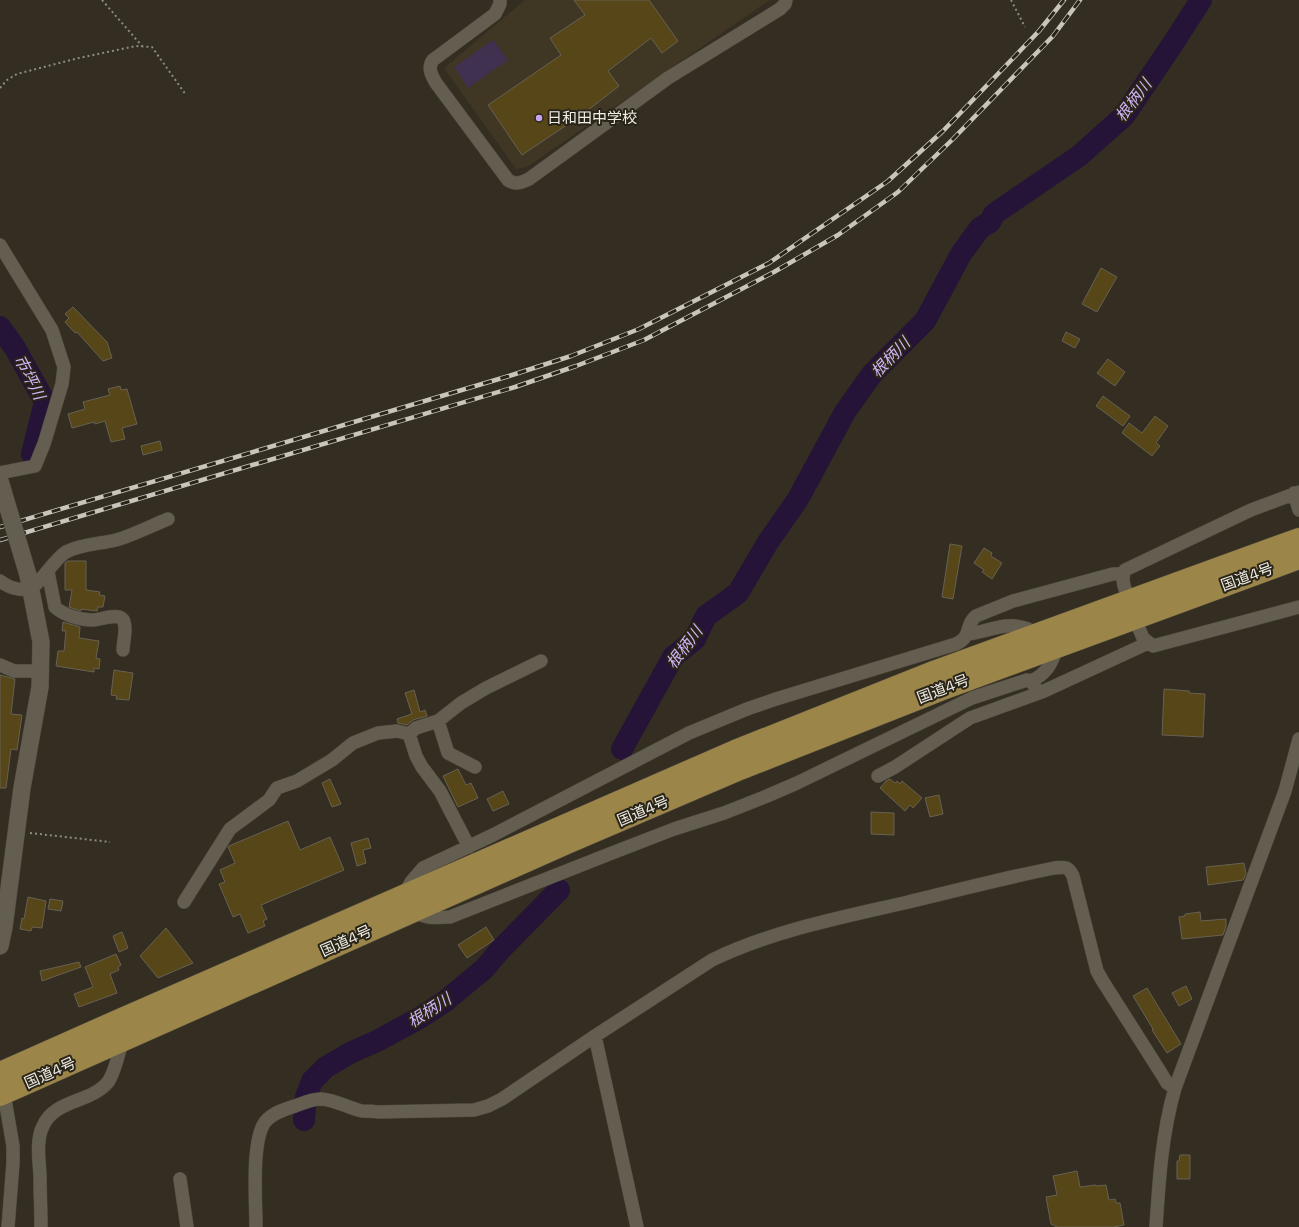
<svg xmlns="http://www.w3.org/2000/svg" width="1299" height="1227" viewBox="0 0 1299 1227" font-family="'Space Grotesk','Noto Sans JP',sans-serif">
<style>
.built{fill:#3f3724}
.green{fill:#3f314f}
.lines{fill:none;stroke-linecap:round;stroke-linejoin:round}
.river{stroke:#251437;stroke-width:22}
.building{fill:#574618;stroke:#676153}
.minor-casing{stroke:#4e493e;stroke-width:14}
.tertiary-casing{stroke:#4e493e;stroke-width:18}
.trunk-casing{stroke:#4e493e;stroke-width:23}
.path{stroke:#8f8b80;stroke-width:2;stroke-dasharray:2 3;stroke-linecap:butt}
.minor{stroke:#645e50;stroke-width:13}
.tertiary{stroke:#645e50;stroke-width:17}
.trunk{stroke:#9c8549;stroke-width:22}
.rail-casing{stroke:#c9c5bc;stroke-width:4.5}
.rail{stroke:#292418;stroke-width:3;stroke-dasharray:9;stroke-linecap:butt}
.tertiary-bridge-casing{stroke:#4e493e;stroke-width:18;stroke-linecap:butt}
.tertiary-bridge{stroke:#645e50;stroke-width:17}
.poi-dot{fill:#c6a6f0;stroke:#292418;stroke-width:1.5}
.labels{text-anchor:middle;stroke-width:4;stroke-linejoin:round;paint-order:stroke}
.poi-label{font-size:15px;fill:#efece4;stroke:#292418;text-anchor:start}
.street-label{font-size:15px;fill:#efece4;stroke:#292418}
.water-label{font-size:16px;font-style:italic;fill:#d1b4f7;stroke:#292418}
</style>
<rect width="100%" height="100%" fill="#332e21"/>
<!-- built -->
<path class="built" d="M525,0H770L527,167L516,169L444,68Z"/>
<!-- green -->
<path class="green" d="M493,40L508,60L468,88L454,67Z"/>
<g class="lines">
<!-- river -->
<path class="river" d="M0,327L15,348L45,402L32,454
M622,749L673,657L695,639L706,616L738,593L768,542L798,499L845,412L872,374L925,321L961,254L980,228L990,222L994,214L1079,156L1124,116L1174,42L1201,0
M304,1120L306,1097L312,1081L326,1067L352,1052L377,1041L421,1017L444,1002L484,969L501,949L559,890"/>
</g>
<!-- building -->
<path class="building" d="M574,0H649L678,41L662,53L651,38L608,71L619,86L583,114L522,155L488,105L561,55L550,38L585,15Z
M1101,268L1117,277L1097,312L1082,304Z
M73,307L107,342L112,358L103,361L77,332L75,333L65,322L69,318L65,314Z
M1066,332L1080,339L1075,348L1062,341Z
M1108,359L1125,372L1115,386L1097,373Z
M120,386L121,390L127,389L137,424L122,428L125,439L111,442L105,421L95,424L94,422L72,428L68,414L85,409L83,402L110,395L108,389Z
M1103,396L1130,416L1123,426L1096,406Z
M1155,416L1168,426L1156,443L1160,446L1152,456L1122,433L1129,423L1142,433Z
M160,441L162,450L143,455L141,446Z
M950,544L962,546L953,599L942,597Z
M984,548L992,553L991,556L1002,563L992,579L982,572L984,570L974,563Z
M68,561H86V590L100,592L99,595L105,596L103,607H98L97,611L81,609V611L69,607L72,590H65V563Z
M63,622L80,627L79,638L99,641L96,658L100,659L99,669L94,668V672L56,666L58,651H64L66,631H62Z
M114,670L133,673L129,700L116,699L117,696L111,695Z
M0,675L15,679L11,714L22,715L17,750L11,749L6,788H0Z
M1164,689L1189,691V693L1205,694L1203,737L1162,735Z
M414,690L420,712L425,710L427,716L413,720L407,725L398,723L397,719L412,714L405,693Z
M458,769L466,785L471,783L478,798L458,807L443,776Z
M330,779L341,804L332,807L322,783Z
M890,779L895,783L897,781L900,784L902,781L922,798L913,808L910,805L905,811L880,788L886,781Z
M503,791L509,804L493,811L487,799Z
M939,795L943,814L930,817L925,798Z
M871,812L894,813V835L871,834Z
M288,821L300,850L330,837L344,870L261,905L267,919L263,921L265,926L248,933L240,914L233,917L219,884L225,882L220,870L235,863L228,847L229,846Z
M368,838L371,848L363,850L366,863L357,866L351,843Z
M1244,863L1246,874L1243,880L1208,885L1206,867Z
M28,897L46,901L42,928L32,927L31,931L20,929L22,918L24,919Z
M50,899L63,901L61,911L48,909Z
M1200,912L1201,921L1226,919V926L1223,935L1182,939L1179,917L1185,916V914Z
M486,927L494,940L467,958L458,945Z
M166,928L193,963L158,978L140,956Z
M122,932L128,948L119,952L113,936Z
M116,954L121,965L118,967L119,970L110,974L117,993L79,1007L74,994L93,987L85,967Z
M79,962L81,967L42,981L40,971Z
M1186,986L1192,999L1179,1006L1172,993Z
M1147,988L1181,1044L1167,1053L1152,1030L1153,1029L1133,996Z
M1180,1155H1190V1179H1177V1161H1179Z
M1077,1171L1080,1187L1096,1185V1186L1106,1185L1109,1200L1115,1199L1116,1203H1120L1124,1225L1113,1227H1057L1051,1224L1046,1197L1057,1195L1053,1176Z"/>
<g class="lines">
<defs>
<path id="minor" d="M500,0V4L495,14L433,60C427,68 432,76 436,83L508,180C515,185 521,183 529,179L668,78L780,9L785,4L786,0
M0,245L52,330L64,367L62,384L44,444L35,466L0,473
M1294,493L1299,510
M48,572L55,607C63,615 81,620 93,620C101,620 121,611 124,622C127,630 123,642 123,650
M0,581C8,587 19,591 29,589C40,585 54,559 66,552C81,544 100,544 116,540C131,536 153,525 168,519
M1129,601C1126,591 1120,580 1125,570L1251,510L1299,492
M1135,619L1143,638L1153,646L1299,607
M968,634C987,632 1006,621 1025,628C1029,629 1033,632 1037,634
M0,665L14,671H40
M1031,681C1047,674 1052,663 1057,647
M438,721L448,753L475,767
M409,734L416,756L422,767L440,791L469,847
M878,776L895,767L970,718L1042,692L1148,643
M405,893L411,882L423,868L493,835L689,733L747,709L776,699L956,644C973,636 964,626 976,616L1013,601L1113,574H1123
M184,902L230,829L269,800L277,788L297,781L332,760L353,743L378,733L397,731L409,734L416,728L438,721L461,703L486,688L541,661
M413,911C426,919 435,918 450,917L612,853L674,829L724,813L767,796L797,783L972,698L1027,680L1031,681L1039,693
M595,1036L637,1227
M3,1088L13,1146V1163L8,1227
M180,1179L187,1227
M41,1227C41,1210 40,1192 40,1175C39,1159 36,1140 43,1126C55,1099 91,1103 108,1082C115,1072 119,1053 122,1041
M256,1227C256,1202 251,1141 265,1122C272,1113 285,1109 295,1106C303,1103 312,1099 321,1099C336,1100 348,1108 362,1111C367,1111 373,1111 378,1112L474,1110L488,1106L502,1099L595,1036L712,960C772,931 839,918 904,903C954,891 1004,878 1054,868C1065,867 1068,866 1073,876L1097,971L1102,980L1161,1073L1167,1083L1175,1088
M1156,1227C1159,1180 1162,1133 1175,1088L1285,791L1299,739"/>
<path id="tertiary" d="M0,946L4,927L22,788L40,687L41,642L28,575"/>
<path id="trunk" d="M0,1073L117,1021L735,751L936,671L1299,539
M0,1095L567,843L740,769L940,690L1299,558"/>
</defs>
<!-- minor casing -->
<use href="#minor" class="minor-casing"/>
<!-- tertiary casing -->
<use href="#tertiary" class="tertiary-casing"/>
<!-- trunk casing -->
<use href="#trunk" class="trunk-casing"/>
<!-- path -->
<path class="path" d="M102,0L142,46
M1011,0L1025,27
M0,88L7,80L17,74L79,58L136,46L152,47L186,95
M30,833L110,842"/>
<!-- minor -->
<use href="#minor" class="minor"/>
<!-- tertiary -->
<use href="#tertiary" class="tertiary"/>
<!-- trunk -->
<use href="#trunk" class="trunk"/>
<defs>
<path id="rail" d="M0,527L509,376L571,356L639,329L769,263L888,181L943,131L994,78L1039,31L1064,0
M0,540L515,387L576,366L644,340L774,272L838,235L898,192L953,139L1053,36L1080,0"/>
</defs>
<!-- rail casing -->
<use href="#rail" class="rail-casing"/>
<!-- rail -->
<use href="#rail" class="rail"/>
<defs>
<path id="tertiary-bridge" d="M0,481L28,575"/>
</defs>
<!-- tertiary-bridge casing -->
<use href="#tertiary-bridge" class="tertiary-bridge-casing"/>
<!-- tertiary-bridge -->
<use href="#tertiary-bridge" class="tertiary-bridge"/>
</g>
<!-- markers -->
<circle class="poi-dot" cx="539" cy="118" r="4"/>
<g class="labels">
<!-- poi labels -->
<g class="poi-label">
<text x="547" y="123">日和田中学校</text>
</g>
<!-- street labels -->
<g class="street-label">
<text transform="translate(1247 577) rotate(-20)" y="5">国道4号</text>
<text transform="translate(943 689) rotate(-21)" y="5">国道4号</text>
<text transform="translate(643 811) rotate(-23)" y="5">国道4号</text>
<text transform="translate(346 941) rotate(-24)" y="5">国道4号</text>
<text transform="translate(50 1073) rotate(-24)" y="5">国道4号</text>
</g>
<!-- water labels -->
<g class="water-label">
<text transform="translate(1133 100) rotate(-53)" y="6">根柄川</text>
<text transform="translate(890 357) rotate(-46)" y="6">根柄川</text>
<text transform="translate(30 377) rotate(63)" y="6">市坪川</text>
<text transform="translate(684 647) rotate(-53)" y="6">根柄川</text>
<text transform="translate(429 1010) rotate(-33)" y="6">根柄川</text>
</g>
</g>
</svg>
